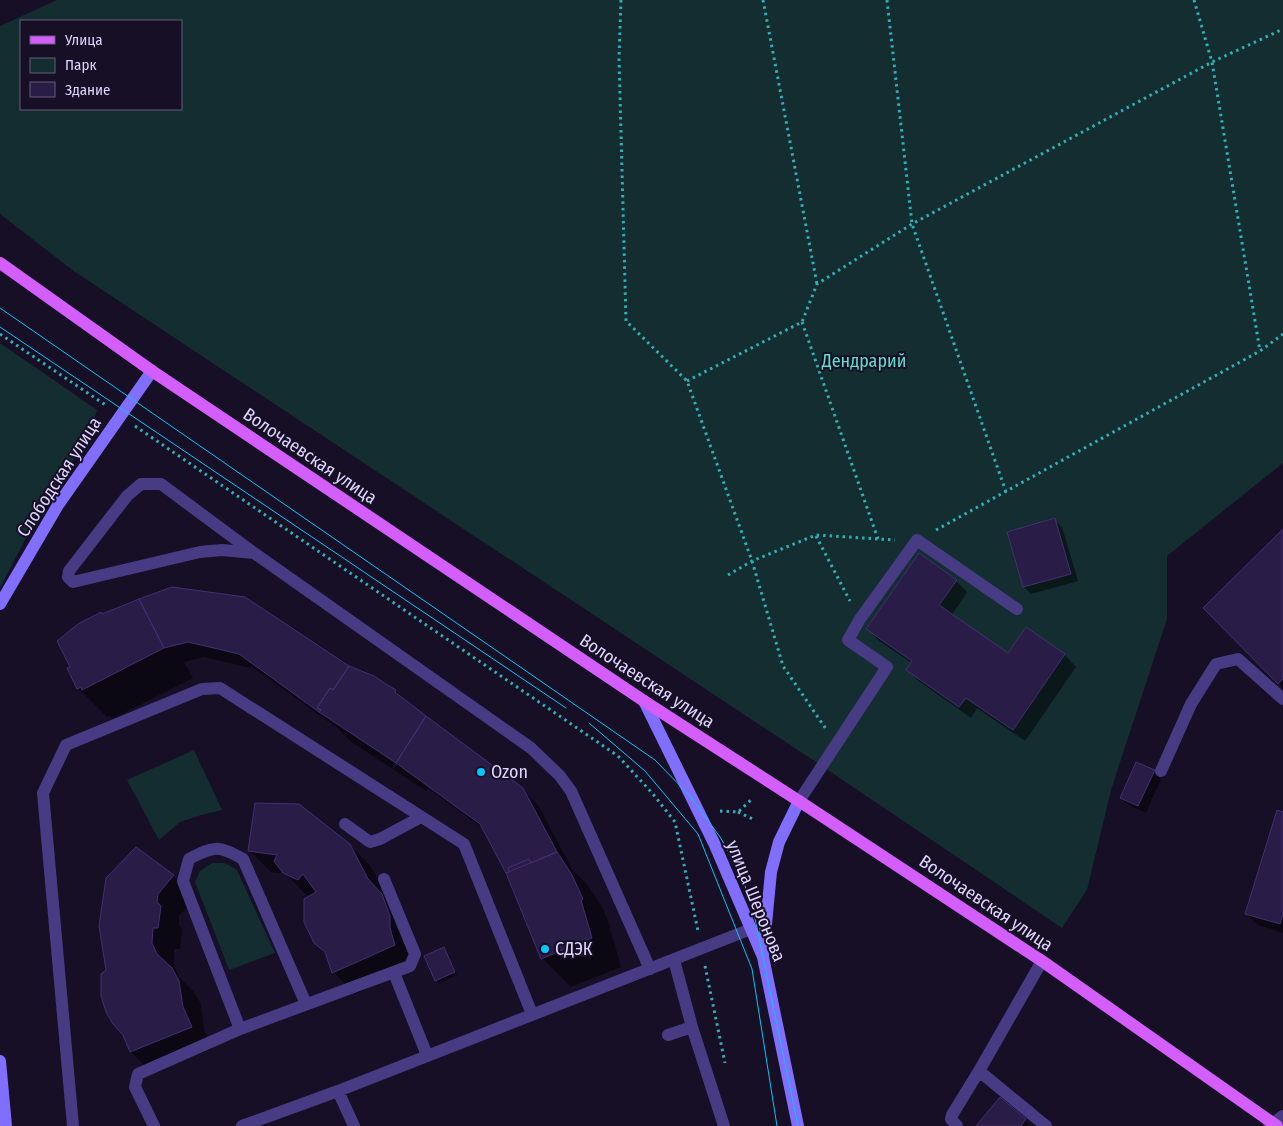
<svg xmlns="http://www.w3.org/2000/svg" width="1283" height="1126" viewBox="0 0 1283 1126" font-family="'Fira Sans Condensed',sans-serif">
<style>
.green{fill:#132d30;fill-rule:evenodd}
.shadow{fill:#0007;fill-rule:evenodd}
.building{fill:#291c47;stroke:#442e72}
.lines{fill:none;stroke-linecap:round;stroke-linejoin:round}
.path{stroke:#31afb6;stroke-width:3;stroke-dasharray:2.5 4;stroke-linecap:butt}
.lane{stroke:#473b84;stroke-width:12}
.street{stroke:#473b84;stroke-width:12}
.secondary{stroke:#826efd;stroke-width:12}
.primary{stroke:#d45efc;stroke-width:12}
.tram{stroke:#04c6fb;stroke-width:1}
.poi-dot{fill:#04c6fb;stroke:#160f26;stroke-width:2}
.labels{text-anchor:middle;stroke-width:4;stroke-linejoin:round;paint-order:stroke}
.park-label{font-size:18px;fill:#61decd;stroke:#160f26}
.street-label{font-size:18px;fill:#dfd5fe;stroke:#160f26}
.poi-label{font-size:18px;fill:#dfd5fe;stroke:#160f26;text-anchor:start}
</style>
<rect width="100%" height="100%" fill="#160f26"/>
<!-- green -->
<path class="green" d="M57,0H1283V463L1167,556V619L1111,790L1087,890L1062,928L822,766L75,272L0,214V26ZM21,21H181V109H21Z
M0,343L97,410L91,431L29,532L0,588Z
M194,750L222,810L201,815L180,822L159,840L127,780Z
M212,863H225L237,870L275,953L229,970L195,882L200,871Z"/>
<!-- shadow -->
<path class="shadow" d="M1055,520L1062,527L1078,581L1031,594L1024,587Z
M1283,530V687L1279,683Z
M956,581L967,592L952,615L1009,654L1026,629L1065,655L1076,667L1025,741L977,708L971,718L919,681L907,670L912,663L879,641L868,629Z
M103,615L348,668L373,677L396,691L408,704L522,789L538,805L572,869L586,883L601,905L611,928L609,929L614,941L621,967L571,987L542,958L507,872L485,830L428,788L426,791L350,741L336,727L255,669L204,657L184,662L193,678L112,719L110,716L107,717L78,688L72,667ZM424,718L425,720L394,769L392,767Z
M1154,771L1161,779L1146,813L1129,805L1121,798Z
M1283,813V933L1258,925L1247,914Z
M349,844L371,867L390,902L416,967L355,994L333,972L327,954L315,943L311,896L306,895L286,874L271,872L249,850Z
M136,849L174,876L195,898L179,916V925L182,929L180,949H174V965L179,977L194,992L201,1004L204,1030L213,1048L152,1073L131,1052L124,1035L107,971Z
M444,949L447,952L457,975L439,983L436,980Z
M1000,1099L1029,1124L1027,1126H978Z"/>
<!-- building -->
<path class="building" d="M1055,518L1071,574L1023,587L1007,532Z
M1283,529V679L1278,684L1203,608Z
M919,553L957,580L939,605L1008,653L1026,627L1065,654L1013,730L966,698L959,707L906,670L912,661L866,629Z
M172,587L245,597L349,666L333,690L330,688L317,708L321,710L319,712L239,654L188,642L164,648L139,599Z
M139,599L164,648L82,690L81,687L77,689L67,668L70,667L57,641L78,624L101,612L102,614Z
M349,666L374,676L386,684L396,690L395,692L426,716L396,763L319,712L321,710L317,708L330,688L333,690Z
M426,716L523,788L557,852L506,873L480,824L396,763Z
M1136,762L1155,770L1138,806L1120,798Z
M255,803L299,804L350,844L368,879L382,894L390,916V928L395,945L332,973L325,952L314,943L304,922V899L316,892L303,874L298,880L283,873L274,861L277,855L248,851Z
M1277,810L1283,812V914L1280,924L1245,914Z
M136,847L174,875L158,894L157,902L161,906L158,928H153L152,943L157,954L172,968L179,981L183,1007L192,1027L130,1052L123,1035L113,1024L106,1012L101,996V974L106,970L99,926L106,878Z
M557,852L572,875L578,888L583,899L581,900L592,938L541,959L506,873L509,872L508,868L529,859L531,863Z
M444,947L455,972L435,981L424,956Z
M1000,1097L1026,1119L1021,1126H976Z"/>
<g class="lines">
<!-- path -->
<path class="path" d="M621,0L619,58L626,321L687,381L752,561L783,666L826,729
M763,0L817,284
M887,0L912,224L1006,492
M1194,0L1212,62L1260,351
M802,322L878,539
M0,334L107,406
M687,381L802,322L817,284L912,224L1212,62L1283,29
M135,426L618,756L653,794L675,822L698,931
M936,530L1260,351L1283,334
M816,536L850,601
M728,575L752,561L816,535L895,540
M720,811L738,812L752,799
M738,812L755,820
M705,966L725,1063"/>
<!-- lane -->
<path class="lane" d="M254,553L161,484H141L127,496L69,571L68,577L73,582L200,552L222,550L254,553L531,748L560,776L571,791L650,969
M1161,771L1191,704L1216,664L1238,659L1283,699
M799,801L887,667L848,640L860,619L917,540L1017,609
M345,824L370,842L380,839L421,817
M674,960L692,1027L724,1126
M1042,961L979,1071L1046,1126
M394,973L427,1055
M306,1004L243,859C218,845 214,846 189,859L183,881L240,1029L410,966L415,954L384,879
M668,1035L692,1027
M338,1091L354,1126
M73,1126L43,793L66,745L202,689L220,688L464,844L532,1014
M154,1126L135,1087L138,1074L240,1029
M242,1126L338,1091L751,929
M957,1126L951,1119L952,1115L979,1071"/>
<!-- street -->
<path class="street" d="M1269,1126L1283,1116"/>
<!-- secondary -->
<path class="secondary" d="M0,604L58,505L152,371
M644,701L714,843L763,957L798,1126
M763,955L771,872L779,842L799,801
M0,1061L6,1126"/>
<!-- primary -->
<path class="primary" d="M0,263L152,371L644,701L799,801L1042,961L1277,1126"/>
<!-- tram -->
<path class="tram" d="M0,308L655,760L690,796L720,837L738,868L752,904L798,1126
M0,327L566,708
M589,723L645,771L698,834L752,969L777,1126"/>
</g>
<!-- markers -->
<g class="poi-dot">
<circle cx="481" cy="772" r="5"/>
<circle cx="545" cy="949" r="5"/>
</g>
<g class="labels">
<!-- park labels -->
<g class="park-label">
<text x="864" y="367">Дендрарий</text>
</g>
<!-- street labels -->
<g class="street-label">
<text transform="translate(310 456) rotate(34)" y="6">Волочаевская улица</text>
<text transform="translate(59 477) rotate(-57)" y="6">Слободская улица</text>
<text transform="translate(647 681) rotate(33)" y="6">Волочаевская улица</text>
<text transform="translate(756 901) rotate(68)" y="6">улица Шеронова</text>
<text transform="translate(986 903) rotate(34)" y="6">Волочаевская улица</text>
</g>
<!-- poi labels -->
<g class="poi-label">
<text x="491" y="778">Ozon</text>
<text x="555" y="955">СДЭК</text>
</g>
</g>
<!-- legend -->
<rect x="20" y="20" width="162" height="90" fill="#160f26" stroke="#665e7c"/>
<rect x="30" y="36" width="25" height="8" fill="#d45efc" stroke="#665e7c"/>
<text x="65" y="45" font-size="15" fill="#dfd5fe">Улица</text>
<rect x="30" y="58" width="25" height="15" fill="#132d30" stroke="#665e7c"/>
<text x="65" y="70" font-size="15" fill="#dfd5fe">Парк</text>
<rect x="30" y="82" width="25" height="15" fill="#291c47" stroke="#665e7c"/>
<text x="65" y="95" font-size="15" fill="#dfd5fe">Здание</text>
</svg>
